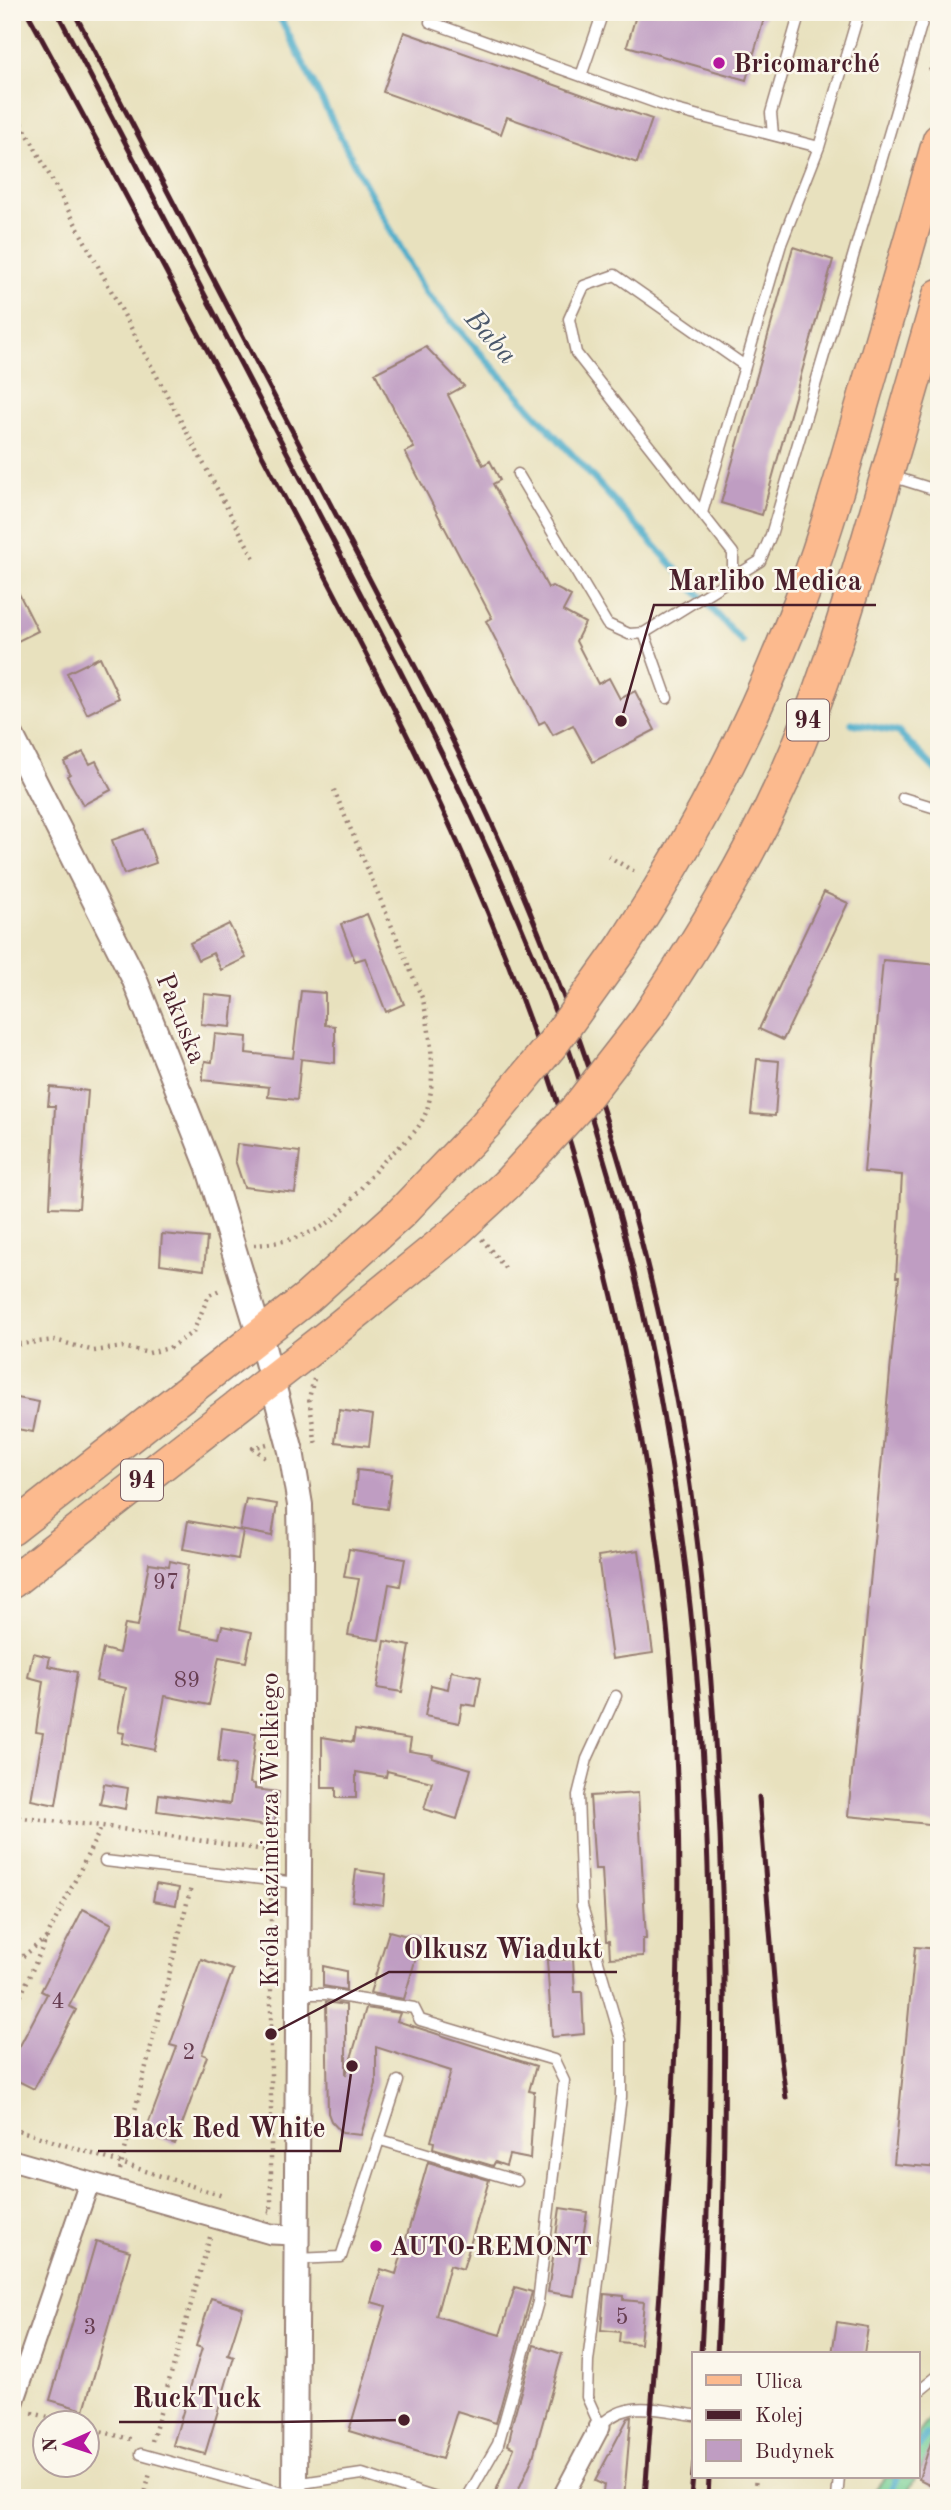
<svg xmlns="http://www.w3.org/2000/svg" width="951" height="2510" viewBox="0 0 951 2510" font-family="'Old Standard TT',serif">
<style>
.green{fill:#77cf95;stroke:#607760;stroke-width:2}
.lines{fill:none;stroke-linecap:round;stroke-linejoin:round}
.stream{stroke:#4aabc9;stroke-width:7}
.building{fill:#bf9dc2}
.service-casing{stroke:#998074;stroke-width:13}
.minor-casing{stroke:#998074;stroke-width:23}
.tertiary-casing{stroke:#998074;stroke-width:28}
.primary-casing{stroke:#998074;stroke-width:35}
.path{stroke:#998074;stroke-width:4.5;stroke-dasharray:2 5;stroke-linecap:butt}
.service{stroke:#fff;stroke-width:10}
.minor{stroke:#fff;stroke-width:19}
.tertiary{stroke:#fff;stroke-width:24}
.primary{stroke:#fcba8e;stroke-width:32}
.rail{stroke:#4a1f2b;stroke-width:5}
.primary-bridge-casing{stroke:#998074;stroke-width:35;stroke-linecap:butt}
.primary-bridge{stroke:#fcba8e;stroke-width:32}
.poi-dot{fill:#b5179e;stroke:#fbf7ec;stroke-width:2.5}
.labels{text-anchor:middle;stroke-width:5;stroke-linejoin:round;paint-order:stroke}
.number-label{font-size:23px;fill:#673e51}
.shield{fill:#fbf7ec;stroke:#7f6065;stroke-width:2}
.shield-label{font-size:24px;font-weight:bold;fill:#4a1f2b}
.poi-label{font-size:26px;font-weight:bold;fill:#4a1f2b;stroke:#fbf7ec;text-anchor:start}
.street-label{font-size:26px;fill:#4a1f2b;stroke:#fbf7ec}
.water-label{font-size:28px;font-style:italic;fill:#4a576a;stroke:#fbf7ec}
.leader{fill:none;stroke:#4a1f2b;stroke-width:2.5}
.callout-dot{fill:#4a1f2b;stroke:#fbf7ec;stroke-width:2.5}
.callout-label{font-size:28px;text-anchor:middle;font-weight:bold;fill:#4a1f2b;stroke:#fbf7ec;stroke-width:5;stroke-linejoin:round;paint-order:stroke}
</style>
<rect width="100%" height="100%" fill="#fbf7ec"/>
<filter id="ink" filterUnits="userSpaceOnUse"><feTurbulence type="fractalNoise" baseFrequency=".0143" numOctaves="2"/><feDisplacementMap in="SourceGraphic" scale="14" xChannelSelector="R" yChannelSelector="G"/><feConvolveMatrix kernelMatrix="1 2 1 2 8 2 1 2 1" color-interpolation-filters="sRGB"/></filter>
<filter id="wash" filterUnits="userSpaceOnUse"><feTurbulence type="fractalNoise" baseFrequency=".00686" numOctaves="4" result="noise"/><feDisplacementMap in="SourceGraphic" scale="28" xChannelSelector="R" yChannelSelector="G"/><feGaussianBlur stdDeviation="1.57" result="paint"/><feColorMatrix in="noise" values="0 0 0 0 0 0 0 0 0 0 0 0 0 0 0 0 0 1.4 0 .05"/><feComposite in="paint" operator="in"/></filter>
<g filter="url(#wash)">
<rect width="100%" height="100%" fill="#e8e1be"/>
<!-- green -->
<path class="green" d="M932,2416L939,2426V2436L918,2474V2434Z
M885,2477H916L904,2498H869Z"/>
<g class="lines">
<!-- stream -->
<path class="stream" d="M277,12L360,175L425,292L742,642
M852,723L898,732L939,773
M918,2447L926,2435
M887,2498L898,2477"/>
</g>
<g id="blocks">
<!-- building -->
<path class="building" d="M637,12H766L746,80L627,46Z
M404,32L652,119L637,163L507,117L501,134L383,92Z
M793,247L833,260L762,515L721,503Z
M426,347L464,386L448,395L483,465L490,461L500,480L493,484L548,588L552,586L571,596L563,611L585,623L576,641L598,684L609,678L620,699L635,691L655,730L593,762L573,725L553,735L545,721L539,724L486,621L492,618L405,452L414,448L375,373Z
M12,580L38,631L12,644Z
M100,657L119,698L87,714L67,673Z
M83,752L90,764L96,761L111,790L83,805L67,776L70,774L64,762Z
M144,829L156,863L124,874L112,840Z
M824,892L848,903L783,1040L759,1029Z
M367,914L404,1004L386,1012L365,958L355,961L341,924Z
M229,924L246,958L221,970L213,953L198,960L190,943Z
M883,960L939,965V1825L848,1816L899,1277H896L902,1175L864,1172Z
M301,991L325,993V1025L335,1026V1063L301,1059L297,1100L268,1097L269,1087L202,1080L205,1061L212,1062L215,1034L247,1037L246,1053L293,1058Z
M204,994L234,997L231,1027L201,1024Z
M757,1059L779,1061L775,1116L751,1114Z
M50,1087L88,1091L79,1208L50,1207L55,1106H48Z
M237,1144L300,1152L295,1193L244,1187L235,1160Z
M162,1234L207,1238L204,1270L160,1264Z
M12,1397L39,1402L33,1432L12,1428Z
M339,1410L373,1415L369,1446L335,1442Z
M357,1470L392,1474L387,1509L354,1504Z
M246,1499L277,1504L272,1536L240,1530Z
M188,1521L243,1531L238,1559L183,1549Z
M349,1549L405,1559L400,1586L389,1584L379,1640L348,1635L359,1579L344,1577Z
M639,1550L653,1653L612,1659L598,1556Z
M170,1561L188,1565L178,1630L219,1638L222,1626L252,1632L246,1662L219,1657L209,1705L165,1696L155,1750L122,1743L124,1733L118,1732L126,1688L96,1681L103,1649L119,1653L125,1624L138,1626L149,1563L169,1566Z
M385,1641L410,1646L402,1692L377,1688Z
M33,1653L50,1657L48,1666L77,1672L56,1805L31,1800L43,1733L36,1732L43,1681L28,1677Z
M451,1671L481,1677L476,1706L462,1704L459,1723L425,1716L431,1685L448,1689Z
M222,1728L256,1733L250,1783L255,1784V1789L279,1792L274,1827L157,1811L159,1794L230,1804L235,1765L218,1762Z
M355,1730L411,1739L409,1751L433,1755L432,1758L471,1769L457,1819L424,1809L432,1782L387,1771L386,1777L356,1772V1798H336V1788H322V1737L353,1742Z
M104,1784L128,1788L125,1809L100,1804Z
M638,1793L646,1939H643V1956L610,1958L609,1941H606L602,1869H595L590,1796Z
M356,1870L386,1874L383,1905L352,1901Z
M156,1884L179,1888L176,1905L153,1901Z
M83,1909L112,1924L69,2006L76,2010L34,2089L12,2078V2061L47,1994L41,1991Z
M389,1931L421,1940L404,1999L370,1993Z
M915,1947L939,1949V2168L894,2164Z
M201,1959L233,1970L202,2054L207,2056L175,2144L145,2133L177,2047L170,2045Z
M573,1959L575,1992H582L584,2034L552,2037L547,1960Z
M323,1966L346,1971V1990L323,1986Z
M326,2002L346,2005V2075L366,2008L400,2013L397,2021L536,2066L529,2091L534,2092L530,2159L509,2155L506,2166L495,2162L493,2166L433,2148L434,2142L431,2141L451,2071L376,2047V2084L361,2135L342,2133L331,2121L328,2113Z
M428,2162L489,2180L463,2269L450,2265L436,2316L500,2335L515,2287L532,2292L496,2423L457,2411L442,2459L349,2431L386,2306L371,2302L381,2269L396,2274Z
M560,2208L587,2212L574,2296L548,2292Z
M96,2241L130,2251L84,2410L50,2400Z
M604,2294L624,2296V2300L644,2302L640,2344L619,2342L620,2332L601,2330Z
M211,2298L243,2308L228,2355L234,2357L205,2454L173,2445L202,2348L196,2346Z
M837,2322L868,2327L864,2354H832Z
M534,2345L562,2354L533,2457L515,2498H493L514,2448L508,2445L512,2428L511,2427Z
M631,2417L624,2498H602L604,2485L595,2481L628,2418Z
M935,2430L939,2431V2489L919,2479Z"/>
</g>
</g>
<g filter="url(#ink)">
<use href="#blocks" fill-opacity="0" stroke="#998074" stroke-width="2"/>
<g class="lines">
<defs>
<path id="service" d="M430,22L676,110L819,147L859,12
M581,76L603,12
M773,135L771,113L800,12
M518,474L607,624L629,634L644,633L760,561L771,535L925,12
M891,476L939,491
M702,513L781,244L819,147
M733,578V553L576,353L569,319L584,286L615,275L745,366
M644,633L667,698
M903,798L939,809
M616,1696L587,1759L578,1795L582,1906L621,2040V2097L588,2362L587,2397L600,2426C627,2398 660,2410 694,2415
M105,1861L297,1883
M298,1994H326L414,2008L420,2020L554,2060L564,2081L538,2302L498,2444L467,2498
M381,2140L517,2181
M296,2259L341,2257L398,2081
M918,2392L939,2375
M141,2454L294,2496
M295,2484L362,2474L436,2498
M837,2498L839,2477"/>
<path id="minor" d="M12,2160L271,2234L295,2235
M12,2408L89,2183
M562,2498L600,2426"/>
<path id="tertiary" d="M12,737L134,978L208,1165L260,1336L291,1451L300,1505L301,1561L295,2484"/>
<path id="primary" d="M623,946C690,844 747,736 792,622C822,549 843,471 865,395C890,310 914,225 939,140
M647,1018C698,941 746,863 784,779C819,701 844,620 868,539C892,458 916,376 939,295
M12,1529L308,1297L401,1213L486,1124
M12,1582L334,1331L453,1234L507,1184"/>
</defs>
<!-- service casing -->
<use href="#service" class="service-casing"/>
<!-- minor casing -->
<use href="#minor" class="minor-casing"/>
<!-- tertiary casing -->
<use href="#tertiary" class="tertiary-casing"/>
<!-- primary casing -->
<use href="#primary" class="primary-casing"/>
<!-- path -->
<path class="path" d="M930,71L939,50
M12,105L255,560
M608,856L638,874
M482,1239L505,1268
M254,1245C281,1244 319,1234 339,1214C355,1197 368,1178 384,1161C406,1139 424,1131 430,1097C435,1065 430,1031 423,1000L334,790
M12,1342L20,1344L55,1340L94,1351L123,1347L149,1353L169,1348L193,1332L209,1295L222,1289
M314,1379L309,1398L316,1446
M267,1444L253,1448L268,1460
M12,1817L102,1826L278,1852
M12,1965L46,1938
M12,2015L47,1937L102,1826
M12,2128L223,2196
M120,2170L191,1887
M268,2211L271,2212V1896
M32,2413L68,2422
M88,2428L134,2440
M152,2441L210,2237
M144,2498L150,2473
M754,2498L756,2477"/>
<!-- service -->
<use href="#service" class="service"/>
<!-- minor -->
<use href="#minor" class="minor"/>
<!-- tertiary -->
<use href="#tertiary" class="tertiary"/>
<!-- primary -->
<use href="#primary" class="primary"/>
<!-- rail -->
<path class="rail" d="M27,12C110,162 188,314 268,466C347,618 430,769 494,928C583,1148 642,1380 666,1616C697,1909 665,2205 645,2498
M57,12C147,185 238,358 328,531C420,708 513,883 577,1073C716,1484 723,1926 701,2354
M74,12L433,701C539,910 622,1128 668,1358C694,1484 707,1612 715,1740C728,1944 727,2149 717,2354
M759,1797L780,2052L786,2098
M691,2498L694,2463
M708,2498L709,2477"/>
<defs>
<path id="primary-bridge" d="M486,1124L554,1042L623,946
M507,1184L578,1107L647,1018"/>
</defs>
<!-- primary-bridge casing -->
<use href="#primary-bridge" class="primary-bridge-casing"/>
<!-- primary-bridge -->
<use href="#primary-bridge" class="primary-bridge"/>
</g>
</g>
<!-- markers -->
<g class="poi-dot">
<circle cx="719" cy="63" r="7"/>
<circle cx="376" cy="2246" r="7"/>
</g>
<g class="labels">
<!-- number labels -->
<g class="number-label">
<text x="166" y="1589">97</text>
<text x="187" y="1687">89</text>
<text x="58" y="2008">4</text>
<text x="189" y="2059">2</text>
<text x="622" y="2324">5</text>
<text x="90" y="2334">3</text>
</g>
<!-- shield labels -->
<g class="shield">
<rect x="787" y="699.5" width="42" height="41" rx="5"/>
<rect x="121" y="1459.5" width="42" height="41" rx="5"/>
</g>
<g class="shield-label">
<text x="808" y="728">94</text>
<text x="142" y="1488">94</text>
</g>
<!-- poi labels -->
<g class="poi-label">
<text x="733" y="72">Bricomarché</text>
<text x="390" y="2255">AUTO-REMONT</text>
</g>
<!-- street labels -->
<g class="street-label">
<text transform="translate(182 1018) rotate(68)" y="9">Pakuska</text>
<text transform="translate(269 1830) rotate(-90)" y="9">Króla Kazimierza Wielkiego</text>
</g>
<!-- water labels -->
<g class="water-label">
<text transform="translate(492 336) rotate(48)" y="10">Baba</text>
</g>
</g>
<!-- callouts -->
<path class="leader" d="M621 721L654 605H876M271 2034L389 1972H617M352 2066L340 2151H98M404 2420L276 2422H119"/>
<g class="callout-dot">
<circle cx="621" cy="721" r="7"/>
<circle cx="271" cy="2034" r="7"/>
<circle cx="352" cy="2066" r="7"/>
<circle cx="404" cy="2420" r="7"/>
</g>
<g class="callout-label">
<text x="765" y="590">Marlibo Medica</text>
<text x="503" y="1958">Olkusz Wiadukt</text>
<text x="219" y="2137">Black Red White</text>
<text x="197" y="2407">RuckTuck</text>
</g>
<!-- margin -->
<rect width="951" height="2510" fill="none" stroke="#fbf7ec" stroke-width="42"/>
<!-- legend -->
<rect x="692" y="2352" width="228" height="126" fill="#fbf7ec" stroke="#b4a19f" stroke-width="2"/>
<rect x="706" y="2375" width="35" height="10" fill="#fcba8e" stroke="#b4a19f" stroke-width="2"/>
<text x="755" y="2388" font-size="21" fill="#4a1f2b">Ulica</text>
<rect x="706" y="2410" width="35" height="10" fill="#4a1f2b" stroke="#b4a19f" stroke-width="2"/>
<text x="755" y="2422" font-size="21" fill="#4a1f2b">Kolej</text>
<rect x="706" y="2440" width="35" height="21" fill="#bf9dc2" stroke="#b4a19f" stroke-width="2"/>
<text x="755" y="2458" font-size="21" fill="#4a1f2b">Budynek</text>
<!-- north arrow -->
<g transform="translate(66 2444) rotate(267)"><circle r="33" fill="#fbf7ec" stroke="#b4a19f" stroke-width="2"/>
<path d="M0-5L12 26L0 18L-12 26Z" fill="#b5179e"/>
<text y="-10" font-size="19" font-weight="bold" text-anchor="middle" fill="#4a1f2b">N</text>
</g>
</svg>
